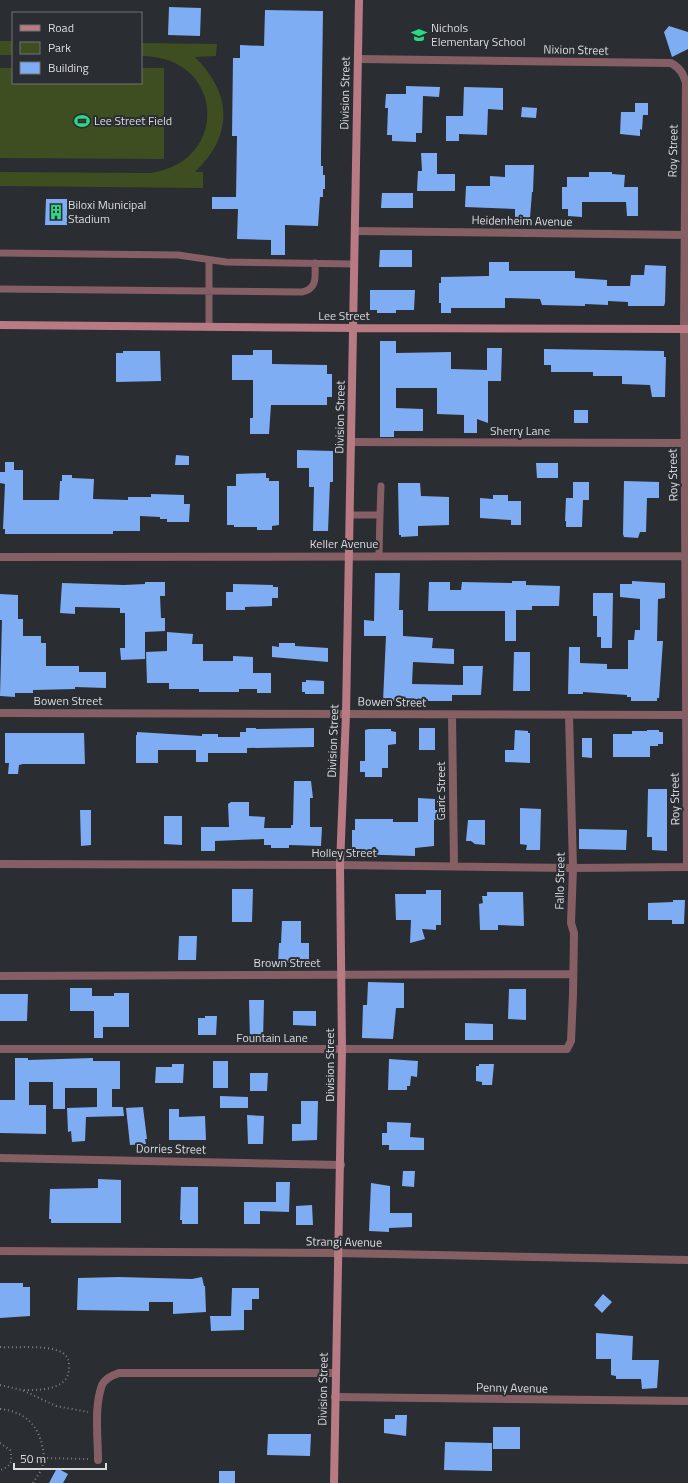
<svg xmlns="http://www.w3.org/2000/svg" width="688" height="1483" viewBox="0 0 688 1483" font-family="'Titillium Web',sans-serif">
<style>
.green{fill:#3e4e20}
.building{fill:#7fadf3}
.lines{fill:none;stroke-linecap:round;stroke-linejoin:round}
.path{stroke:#7d8084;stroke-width:2;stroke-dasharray:1 3;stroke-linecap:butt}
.lane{stroke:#865f65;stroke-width:7}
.street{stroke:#865f65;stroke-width:8}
.secondary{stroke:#b87b84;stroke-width:8}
.labels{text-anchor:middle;stroke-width:4;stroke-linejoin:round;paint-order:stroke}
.poi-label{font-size:12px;fill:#dadcdf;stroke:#2a2d32;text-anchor:start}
.street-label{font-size:12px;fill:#dadcdf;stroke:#2a2d32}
</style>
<rect width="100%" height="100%" fill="#2a2d32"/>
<!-- green -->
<path class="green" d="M0,41H13V55H0Z
M141,43L217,44L216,56L195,57C232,94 234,135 195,172H203V188L0,186V172L150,173C230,163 226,56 141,56Z
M0,68H13V83H141V68H164V159L0,158Z"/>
<!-- building -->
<path class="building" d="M169,7L201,8L200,36L168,35Z
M265,10L323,11L321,153V166H323V175H325V189H323V197H320L318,226L285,225V255H271V240L237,239L238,209H212V197H236L237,136H232L233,58H240V45L264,46Z
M669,26L688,32V49L672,57L664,32Z
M406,86L440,87L439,97L423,96L422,133H416V142L392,141V135H387L388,108H385L386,94H406Z
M464,87L503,88V110L488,109L487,135L459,134V141H446V116H463Z
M635,103H648V115H643L642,130L640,129V136L620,134L621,112H635Z
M522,107L537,108L536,118L521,117Z
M421,153H437V174H455V191H417L418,171H422Z
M505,165H534L533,192H532L530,218H515V209L465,207L466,186H490V176L505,177Z
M589,172H612V174L625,175L624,187H638V216H627L626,202H582V217L568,216V209H562V187H567V177H589Z
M382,193H413V208H381Z
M46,199H67V225H45Z
M380,250H412V267H379Z
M489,262H509V271H575V278L607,280V286H630L631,275H644L645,265L666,266L665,303L664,306H628V302L608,301V305L585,304V306L542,305L540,299L505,298V308H451V313H441V303H439V283H441V277L489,276Z
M370,290H415L414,310H396V313H377V310H370Z
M380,341H396V353L451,352V369L487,370V348H502L501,381H488V423L477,419V433H464V415L437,414V388H396V408L423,409V431H394V437H380Z
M544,349L664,351V357H666L665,397H652L650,385L622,384V376H593V372H551V365H544Z
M253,350H272V364L327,365V374H332V397H327V405H271L269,434H250V418H253V380H232V355H253Z
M123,351H160L161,381L116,382V353H123Z
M574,410H588V423H574Z
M297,450L333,451V482H330L328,531H313L314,487H309V468H297Z
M176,455L189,456V465H175Z
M5,462H14V470H23V500H59L60,481H62V475H72V478L94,479L93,499L128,500V497H151V494L184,495V504H190L189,522H167V519H160V517L140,516V531H113V534H5V529H3L5,484L0,483V472H5Z
M536,463H558V478H537Z
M266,473V478H269V481H279V525L272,526V530H257V527H234V525H227V486H236V474Z
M624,481L659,482V498H647L646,532H640L638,538L624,537L623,534Z
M573,482H589V500H583L582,527H566V521H565L566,498H573Z
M398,483H420L421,496L449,497V525L418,526V536L401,537V535H399Z
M493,495H508V501H521V525H511V520L480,518V498L493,499Z
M375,573H400L399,610H403V636L433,638L432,648L454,649V664L413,662L412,684L463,685V666H483L481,695H452V701H383L386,636H364V620L374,621Z
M512,581H526V585L560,586L559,606H532V610H516V641H505V611H428L429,582H450V590H461L462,582L512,583Z
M632,581L665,583V598L658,599L657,641H663L659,698H657V701H631V697H627V695L583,692V694H568L569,647H580V663L607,664V669H628V640H634L635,630H640V599L620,597V584H632Z
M145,582H165V596H160L161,618H165V631L145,632V659L121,660L120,648H125V613H120V608L75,607V614L60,613L62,583L124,585L145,584Z
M233,584L273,585V587H278V598H272V606L245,607V610H226V592H233Z
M593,593H613L612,648H601V637H597V616H593Z
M0,594L18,595V619H23V636H41V643H46V666H79V672H106V688L75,687V689L33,690V693H15V697L0,696L2,620H0Z
M167,632L193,634L192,644H203V661H233V656L253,657V673H271V693H257V689H239V692H199V689H169V683H147L146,652L167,651Z
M279,643H295V646L328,648V662L272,657V646L279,647Z
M514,652H530V691H513Z
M306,680L324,681V694H305V692H302V682H306Z
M246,728H256V729L314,728V747L247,748V753H208V762H196V750H158V763H136V735H137V732L202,736V734H218V737H240V732H246Z
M419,728H435V750H419Z
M369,729H391V731L396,732V744L388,745V768H382V777H365V772H360V761H365V730Z
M515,730L528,731V733H530V763L505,762V750H514Z
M647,730H659V732H663V744H658V746H650V757H613V734H632V731H647Z
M5,733H84L85,764H23L19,765L18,774H8L9,763H5Z
M582,738H592V758L582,757Z
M294,781H311L313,798H310V827H322L321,846L289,845V848H271V845H264V839L215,841V851H201V827H229L228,804L231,802H249V816L265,817L264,828H291V825H293Z
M648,789H667V851L652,850V837H647Z
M418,798L435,799V810H439V820H434V846L415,848V856L352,854V830H355V819H393V822H418Z
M520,808L541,809L540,850H526L527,845L520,844Z
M80,810H91V845L81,846Z
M164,816H182V845L164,844Z
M468,820H485V845L475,844L471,841H466Z
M579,829L627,830L626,850L579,849Z
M232,889H253L252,922H232Z
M426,890H441V925H436V930L422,929L425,939L410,943L411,920H396L395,894H426Z
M487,892H523L524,926L498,925V930H480L479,904L483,903L482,896H487Z
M673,900H685L684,924H672V920H648V903L673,902Z
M282,921H301V943H309V963H278L279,943H281Z
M179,936H197L196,960H178Z
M368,982L404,983V1008H396L393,1039L362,1038L363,1005H367Z
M70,988H92V996H114V993H129V1027H103V1038H94V1011H70Z
M509,989H526V1020L508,1019Z
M0,994H28L27,1021H0Z
M249,1000H264L263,1040H250Z
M293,1011H316V1026L293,1025Z
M205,1016H217L216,1035H198V1018H205Z
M465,1023L493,1024V1040H465Z
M15,1058H28V1060L93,1058V1061H120V1089H112V1107H123L124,1116L86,1117L85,1141L72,1142L71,1131L68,1132L67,1108L97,1107V1088H65V1109H53V1082H29V1105H46V1134L0,1133V1100H15Z
M389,1059L418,1061L417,1077L411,1076L410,1086H407V1090H388Z
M213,1061H228V1088H213Z
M172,1064H184L183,1083H155L156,1067H172Z
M479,1064H494L492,1085H482V1082L476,1081V1066H479Z
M250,1073H268L267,1091H250Z
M220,1096L248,1097V1108H220Z
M301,1101H318L317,1140L292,1141V1124H301Z
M143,1107L147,1139H145L146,1144L130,1145L126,1108Z
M169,1109H179V1117L205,1116L206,1140H169Z
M247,1115L264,1116L263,1144H248Z
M387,1122L411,1123L410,1137L424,1138V1150H389V1145H382V1133H387Z
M403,1171H415L414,1187L402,1186Z
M98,1179L121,1180V1223H51V1219H49L50,1189L98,1188Z
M276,1182H290L289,1212L260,1211V1224H244V1202H276Z
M371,1183L390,1186V1213H412V1227L389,1228V1232L369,1231Z
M181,1187H198V1224H182V1220H180Z
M312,1205L313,1225H296V1206Z
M119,1277L192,1279L202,1277L204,1286H205L206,1312L173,1314V1302H149V1311L77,1310L78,1278Z
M0,1283H23V1287H30V1316L0,1318Z
M232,1288H259V1299H252V1310H244V1330L211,1331L210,1316H231Z
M603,1294L612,1302L602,1313L594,1305Z
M596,1333L633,1336L632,1360H659L657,1388L642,1389L641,1379H616V1376L611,1375V1359H596Z
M395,1415H407L406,1436L384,1433V1419H395Z
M493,1427H520V1449H493Z
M268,1434H311L310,1456L267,1455Z
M445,1442L492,1443V1471L444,1470Z
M57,1468L68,1474L63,1483H49Z
M219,1471H235V1483H219Z"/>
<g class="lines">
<!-- path -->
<path class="path" d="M0,1347C16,1348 44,1345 59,1351C65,1353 69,1358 69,1365C71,1391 40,1390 22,1390
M0,1385L22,1390L56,1406L88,1412
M0,1409C29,1412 42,1430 44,1458L88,1459
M0,1443L10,1450C13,1461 11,1467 0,1470
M33,1483L42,1469L44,1458"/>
<!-- lane -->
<path class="lane" d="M0,253L178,255L226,262L354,264
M0,289L302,292C318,289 315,276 315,263
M209,327V260
M350,515H380L381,486
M379,555L380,515"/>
<!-- street -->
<path class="street" d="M358,59L671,63C680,68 683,73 686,83L684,328L687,867
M355,231L688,235
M351,442L688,443
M0,557L688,556
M0,713L688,715
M452,715L454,866
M0,864L340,865L573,868L688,867
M0,976L573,974
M0,1049H567L571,1041L573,995L574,933L571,923L573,868L569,715
M0,1158L341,1165
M0,1251L337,1253L688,1260
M335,1397L688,1401
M98,1460C98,1436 94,1407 102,1385C105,1378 113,1375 119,1373H335"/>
<!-- secondary -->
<path class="secondary" d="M0,325L353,328L688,329
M334,1483L342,1050L340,865L346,714L359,0"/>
</g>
<!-- icons -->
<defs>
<symbol id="school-bare" viewBox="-9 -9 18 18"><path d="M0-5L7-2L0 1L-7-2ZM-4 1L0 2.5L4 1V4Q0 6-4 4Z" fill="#2bd884" stroke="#2a2d32" stroke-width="2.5" paint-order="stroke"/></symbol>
<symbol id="stadium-bare" viewBox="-9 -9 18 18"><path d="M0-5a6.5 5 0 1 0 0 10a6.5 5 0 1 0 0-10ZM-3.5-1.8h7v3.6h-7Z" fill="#2bd884" stroke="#2a2d32" stroke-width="2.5" paint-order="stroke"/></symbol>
<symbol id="building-bare" viewBox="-9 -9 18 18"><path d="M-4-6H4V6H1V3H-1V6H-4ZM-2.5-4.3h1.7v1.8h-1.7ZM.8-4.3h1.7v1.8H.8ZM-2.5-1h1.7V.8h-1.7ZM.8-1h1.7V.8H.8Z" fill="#2bd884" stroke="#2a2d32" stroke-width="2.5" paint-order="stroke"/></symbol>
</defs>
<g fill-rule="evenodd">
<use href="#school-bare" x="408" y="24" width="22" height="22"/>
<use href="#stadium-bare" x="71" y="110" width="22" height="22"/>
<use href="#building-bare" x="45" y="201" width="22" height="22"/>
</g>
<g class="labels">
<!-- poi labels -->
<g class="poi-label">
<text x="431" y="32">Nichols<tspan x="431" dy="14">Elementary School</tspan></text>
<text x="94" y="125">Lee Street Field</text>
<text x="68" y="209">Biloxi Municipal<tspan x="68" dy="14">Stadium</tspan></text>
</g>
<!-- street labels -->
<g class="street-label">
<text transform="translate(576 50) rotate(1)" y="4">Nixion Street</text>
<text transform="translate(345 93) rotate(-89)" y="4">Division Street</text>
<text transform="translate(673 151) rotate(-89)" y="4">Roy Street</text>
<text transform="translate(522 221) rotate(1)" y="4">Heidenheim Avenue</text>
<text x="344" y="320">Lee Street</text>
<text transform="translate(340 417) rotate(-89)" y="4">Division Street</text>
<text x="520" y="435">Sherry Lane</text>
<text transform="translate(673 475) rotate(-91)" y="4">Roy Street</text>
<text x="344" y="548">Keller Avenue</text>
<text x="68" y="705">Bowen Street</text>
<text transform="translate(392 702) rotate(1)" y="4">Bowen Street</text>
<text transform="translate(333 741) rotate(-88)" y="4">Division Street</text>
<text transform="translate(441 791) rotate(-90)" y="4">Garic Street</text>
<text transform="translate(675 799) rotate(-91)" y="4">Roy Street</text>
<text x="344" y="857">Holley Street</text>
<text transform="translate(560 881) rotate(-89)" y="4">Fallo Street</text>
<text x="287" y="967">Brown Street</text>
<text x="272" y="1042">Fountain Lane</text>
<text transform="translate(330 1065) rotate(-90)" y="4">Division Street</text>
<text transform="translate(171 1149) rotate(1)" y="4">Dorries Street</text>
<text transform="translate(344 1242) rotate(1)" y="4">Strangi Avenue</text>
<text transform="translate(512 1388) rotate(1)" y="4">Penny Avenue</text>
<text transform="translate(323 1389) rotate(-89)" y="4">Division Street</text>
</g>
</g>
<!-- legend -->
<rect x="12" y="12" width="130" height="72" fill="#2a2d32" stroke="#707377"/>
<rect x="20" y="25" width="20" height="6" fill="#b87b84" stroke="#707377"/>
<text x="48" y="32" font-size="12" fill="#dadcdf">Road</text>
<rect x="20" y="42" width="20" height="12" fill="#3e4e20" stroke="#707377"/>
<text x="48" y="52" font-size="12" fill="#dadcdf">Park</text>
<rect x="20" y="62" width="20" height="12" fill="#7fadf3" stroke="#707377"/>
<text x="48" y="72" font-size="12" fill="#dadcdf">Building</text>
<!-- scale -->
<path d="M14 1463v6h92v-6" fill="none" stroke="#dadcdf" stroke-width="2"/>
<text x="20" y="1463" font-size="12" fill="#dadcdf" stroke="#2a2d32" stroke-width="3" paint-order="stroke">50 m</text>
</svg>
